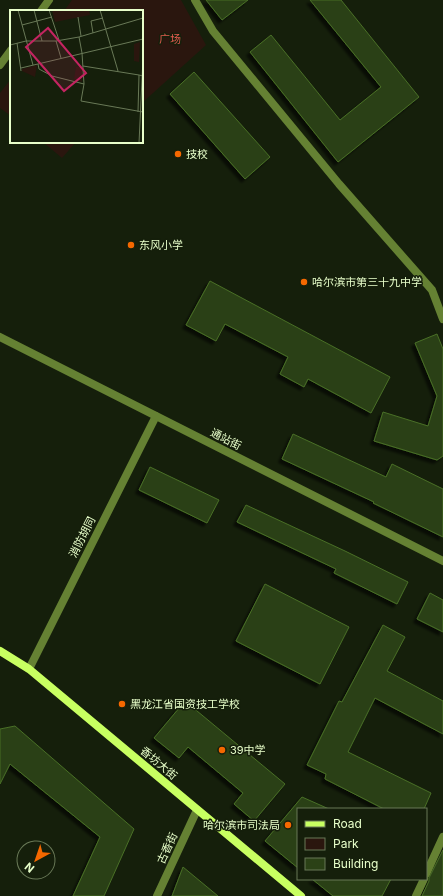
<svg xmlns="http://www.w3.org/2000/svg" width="443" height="896" viewBox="0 0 443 896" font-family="Inter,'Noto Sans SC',sans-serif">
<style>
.green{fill:#2a160e}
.building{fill:#2b4116;stroke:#496f27;filter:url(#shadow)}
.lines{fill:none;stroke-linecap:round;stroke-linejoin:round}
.minor{stroke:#658133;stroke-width:8}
.tertiary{stroke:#658133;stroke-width:8}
.secondary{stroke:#c8ff61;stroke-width:8}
.poi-dot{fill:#f56800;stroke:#151f0b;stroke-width:1.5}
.labels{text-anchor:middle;stroke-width:3;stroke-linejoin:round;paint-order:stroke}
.park-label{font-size:11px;fill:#e55b50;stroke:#151f0b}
.poi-label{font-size:11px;fill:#e8ffca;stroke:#151f0b;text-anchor:start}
.street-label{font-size:11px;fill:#e8ffca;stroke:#151f0b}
.inset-road{fill:none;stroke:#697957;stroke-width:1}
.view{fill:#c42461;fill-opacity:0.15;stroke:#c42461;stroke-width:2}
.inset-edge{fill:none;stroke:#e8ffca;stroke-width:2}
</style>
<defs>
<filter id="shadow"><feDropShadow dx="-3.5" dy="3.5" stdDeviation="1" flood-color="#0009"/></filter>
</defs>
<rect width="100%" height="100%" fill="#151f0b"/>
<!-- green -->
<path class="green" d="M72,0H181L206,45L142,103V11H64Z
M11,79V116L0,108V93Z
M43,142H76L62,158Z"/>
<!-- building -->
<path class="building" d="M206,0H248L222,20Z
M310,0H341L419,97L338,162L250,52L271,35L340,120L381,87Z
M194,72L270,157L245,179L170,94Z
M210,281L390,377L371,413L308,379L304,387L280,374L288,357L225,324L216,341L186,325Z
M437,334L443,349V456L437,460L374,441L383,412L428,426L437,396L415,343Z
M293,434L386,477L392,464L443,489V537L373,503L374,502L282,459Z
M150,467L219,500L207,523L139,490Z
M246,505L345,551L408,582L397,604L334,573L336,569L237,522Z
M265,584L349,627L320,684L236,641Z
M430,593L443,600V632L417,619Z
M383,625L405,637L387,671L443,701V734L375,698L348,752L431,793L424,809H384L325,779L326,774L307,765L339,701L342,702Z
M185,701L285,784L254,821L234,804L243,793L188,747L179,758L154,738Z
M15,726L134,829L104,896H73L100,837L10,764L0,784V729Z
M302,797L329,809H298V868L265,841Z
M443,850V896H422L429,881V878Z
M183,867L218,896H172Z
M312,879H391L382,896H333Z"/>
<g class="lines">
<!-- minor -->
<path class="minor" d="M195,0L213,31L339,184L432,290L443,319
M29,669L156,416
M157,896L197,810"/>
<!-- tertiary -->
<path class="tertiary" d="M41,11L49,0
M0,65L11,50
M0,337L443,561
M426,874L443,837
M416,896L424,879"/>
<!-- secondary -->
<path class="secondary" d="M0,651L29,669L301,896"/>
</g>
<!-- markers -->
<g class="poi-dot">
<circle cx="178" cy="154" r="4"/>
<circle cx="131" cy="245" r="4"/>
<circle cx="304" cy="282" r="4"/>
<circle cx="122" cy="704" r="4"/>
<circle cx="222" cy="750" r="4"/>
<circle cx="288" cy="825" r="4"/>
</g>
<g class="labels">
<!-- park labels -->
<g class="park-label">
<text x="170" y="43">广场</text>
</g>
<!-- poi labels -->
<g class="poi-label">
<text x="186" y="158">技校</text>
<text x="139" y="249">东风小学</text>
<text x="312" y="286">哈尔滨市第三十九中学</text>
<text x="130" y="708">黑龙江省国资技工学校</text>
<text x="230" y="754">39中学</text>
<text x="280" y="829" text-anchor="end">哈尔滨市司法局</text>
</g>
<!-- street labels -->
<g class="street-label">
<text transform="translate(226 439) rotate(27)" y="4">通站街</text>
<text transform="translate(82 537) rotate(-63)" y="4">消防胡同</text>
<text transform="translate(159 763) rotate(40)" y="4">香坊大街</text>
<text transform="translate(167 848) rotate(-65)" y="4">古香街</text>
</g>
</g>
<!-- overview -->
<g transform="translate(10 10)">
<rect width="133" height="133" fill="#151f0b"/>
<path d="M42,0H79L80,5L45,12ZM130,32L129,52L124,51V34ZM27,55L25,67L12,61V59ZM66,57H72V72L64,69Z" fill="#2a160e"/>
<path class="inset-road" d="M8,0L23,55M24,0L32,31M39,0L49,30M90,0L108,61M68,7L71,26M12,15L42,7M83,23L81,11L93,8M69,27L72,43L74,74L71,91M46,31L51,48M7,33L11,61M0,35L16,31H46L69,27L133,8M28,54L29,59L42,66L74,74M73,56L129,65M11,58L133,29M71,91L133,102M128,102L129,65L133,66M129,133L133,48"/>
<path class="view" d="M38,18L76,63L54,81L16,37Z"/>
<rect width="133" height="133" class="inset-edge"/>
</g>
<!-- legend -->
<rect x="297" y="808" width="130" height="72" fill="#151f0b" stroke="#697957"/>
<rect x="305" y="821" width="20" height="6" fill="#c8ff61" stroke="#697957"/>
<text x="333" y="828" font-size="12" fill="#e8ffca">Road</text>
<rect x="305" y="838" width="20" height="12" fill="#2a160e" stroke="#697957"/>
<text x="333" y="848" font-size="12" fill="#e8ffca">Park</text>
<rect x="305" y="858" width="20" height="12" fill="#2b4116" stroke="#697957"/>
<text x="333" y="868" font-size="12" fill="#e8ffca">Building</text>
<!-- north arrow -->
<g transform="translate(36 860) rotate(220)"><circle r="19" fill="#151f0b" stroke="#697957"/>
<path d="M0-3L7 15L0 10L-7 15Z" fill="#f56800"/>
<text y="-6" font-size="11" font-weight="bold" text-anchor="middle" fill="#e8ffca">N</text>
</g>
</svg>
